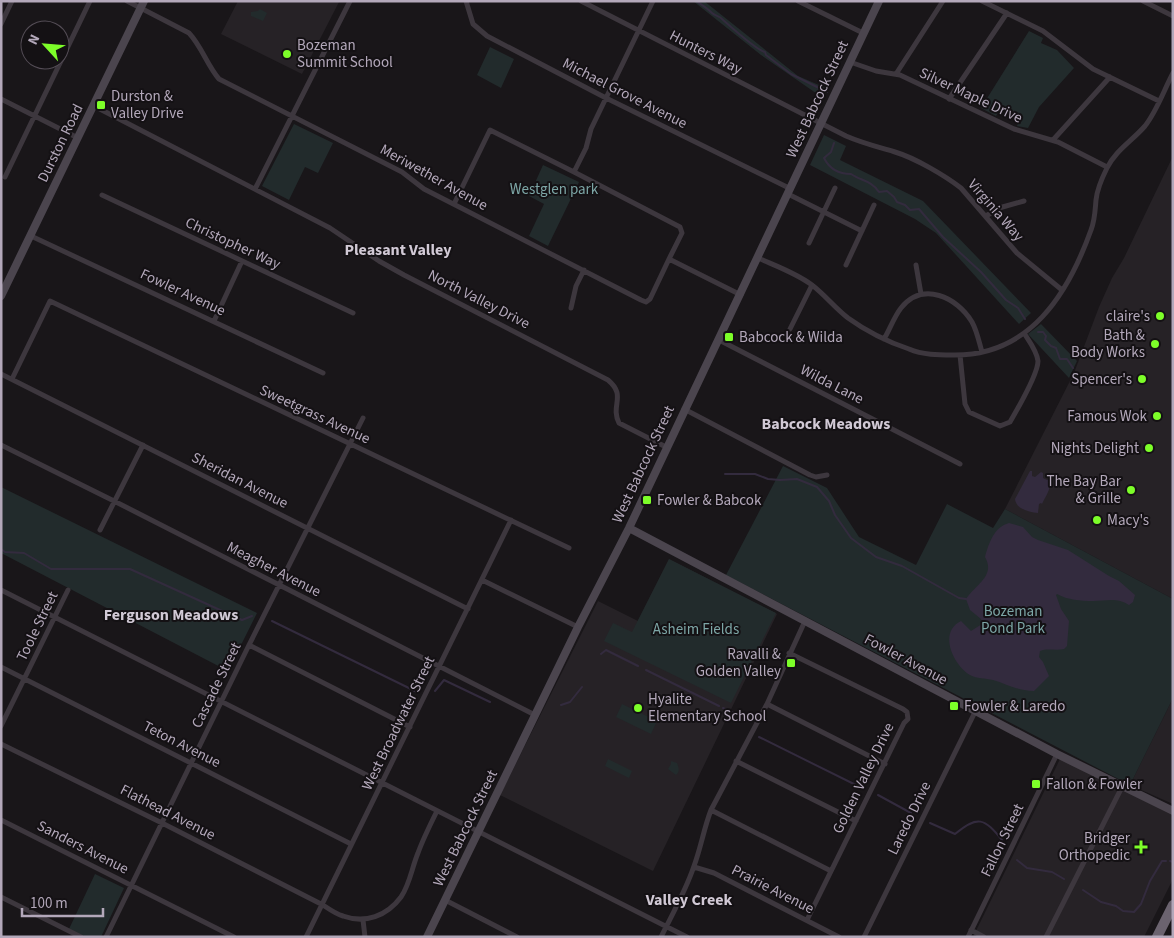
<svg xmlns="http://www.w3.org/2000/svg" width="1174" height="938" viewBox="0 0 1174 938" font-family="'Source Sans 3',sans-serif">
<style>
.built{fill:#262226}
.green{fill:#222b2c}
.water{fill:#332b3e}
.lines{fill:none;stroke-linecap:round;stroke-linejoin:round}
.stream{stroke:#332b3e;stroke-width:2}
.street{stroke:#3d373e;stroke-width:5}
.secondary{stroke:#4b454e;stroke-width:8}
.highway{stroke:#6b636f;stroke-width:10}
.poi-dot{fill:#7dfe29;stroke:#141114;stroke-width:2}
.labels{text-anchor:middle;stroke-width:4;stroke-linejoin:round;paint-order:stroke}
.poi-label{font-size:15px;fill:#b3a8ba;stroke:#141114;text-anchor:start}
.street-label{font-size:15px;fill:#b3a8ba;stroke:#141114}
.park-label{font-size:15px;fill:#7da6a6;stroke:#141114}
.neighbourhood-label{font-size:16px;font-weight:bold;fill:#d1c9d5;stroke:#141114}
</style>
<rect width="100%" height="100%" fill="#191619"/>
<!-- built -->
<path class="built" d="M238,1H337L339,2L302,74L221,34Z
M1173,156V599L1005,509L1074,373L1099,307L1112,278L1124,258Z
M669,559L777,614L653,871L500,795L598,601L638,621Z
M1173,698V804L1130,785Z
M1060,759L1173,814V879L1144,937H973Z"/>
<!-- green -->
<path class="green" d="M693,1H704L798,76L828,89L823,98L761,55Z
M260,9L267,13L263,21L251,16V12L258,11Z
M1029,31L1043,38L1041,43L1057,50L1074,68L1039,107L1028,128L1017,126L1019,121L999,111L996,116L981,108Z
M490,47L514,59L501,88L477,75Z
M294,124L333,143L318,173L305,167L289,200L262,186Z
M824,135L846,146L840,160L923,201L1031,313L1019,324L936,233L915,219L810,165Z
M543,165L579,182L548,246L529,236L544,204L529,196Z
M1041,324L1077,361L1069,378L1028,334Z
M783,466L827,488L859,537L916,565L947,504L993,528L1005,509L1173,599V698L1130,785L726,575Z
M1,487L257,613L228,671L1,553Z
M669,559L776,613L731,703L604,641L613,623L632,632Z
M622,704L657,721L651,734L616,717Z
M608,759L632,771L629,778L605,766Z
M671,761L677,763C679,768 680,771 676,775L668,769L671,764Z
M95,874L124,888L101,937H86L69,929Z"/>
<!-- water -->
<path class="water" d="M1030,471H1032V476L1035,477L1041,472L1043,473V478L1047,480L1050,479C1052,487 1046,496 1042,504L1041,503L1039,504L1038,513C1029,512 1016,509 1015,499Z
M1009,523L1023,527L1032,537L1038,540L1068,550L1109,576L1119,581L1135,595L1133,602L1129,605C1117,597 1106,601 1093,601C1080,601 1068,600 1057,594L1056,595L1061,609L1069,621L1067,646L1064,649C1056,651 1047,648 1040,651L1039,657L1043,662L1049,676L1034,691C1018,691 1007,684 993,680C985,678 977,679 970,675C953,665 938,632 961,621L971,631L982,624L981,619L970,610L966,599C975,585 996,576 985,557C989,543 994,527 1009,523Z"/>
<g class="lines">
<!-- stream -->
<path class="stream" d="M696,1C702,5 707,8 712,13C715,16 720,16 722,19C729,25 756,50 765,52L766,55L791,74L827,92
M834,143L831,152L824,158C830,170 840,174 851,174C861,181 871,180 879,192L887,191L894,197L897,202L905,205L910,210L919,209L943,237L981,272L1006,300L1018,308L1025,319
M1038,332H1043L1046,336L1045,340L1051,346L1056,348L1060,359H1067L1073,368
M725,474H755L768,479L780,480L797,479L817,487L829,501L835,515L851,538L876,557L902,566L959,598L966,599
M1,549L5,552L24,553L51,569H130L242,620L252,616
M272,621L417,692
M601,654L606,650L638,666
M646,670L719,706
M435,691L444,680L490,702
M561,705L570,702L582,687
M723,708L747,719
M759,737L862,788
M878,795L911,813
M930,823L955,834C978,815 984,818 1002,840
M1017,860L1027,868L1052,872L1064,879
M1170,861L1173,862
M1083,890L1101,902L1116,906L1123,911L1134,912L1141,904L1150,881L1162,861H1166"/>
<!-- street -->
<path class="street" d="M127,1L189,33C202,47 207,65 219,79L402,172L424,189L641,300L646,302L650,299L669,259L741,295
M466,1L473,24L487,36L606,98L791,189
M581,1L846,136C862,143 878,147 895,152C915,158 944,175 961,188L1017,253L1062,290
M798,1L863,33
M982,1L1043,31L1093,69L1159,101
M1143,1L1173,16
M1,24L12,1
M850,62L876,71L900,75L1014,129L1058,142L1107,167
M896,74L943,1
M1,99L78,138
M949,99L1007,13
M94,106L330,228L379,261L404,275L608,380C627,396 610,405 619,423L666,447
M1053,140L1110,77
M574,172L586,148L591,129L653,1
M5,177L90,1
M255,189L350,1
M788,194L862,231
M102,195L353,313
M454,204L490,130L574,172L680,227L682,233L669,259
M986,216L999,208L1024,201
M31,236L323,373
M809,243L835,188
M758,258C776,266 796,273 812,285C825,295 835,308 848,318C866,331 888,342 909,349C923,355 938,355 953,355C1030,356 1068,294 1091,230C1095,220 1095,211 1096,200C1097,190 1102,178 1107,168C1116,150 1132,141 1145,126C1157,111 1164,90 1173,73
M846,265L874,205
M916,265L921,294
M571,308L576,286L584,270
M214,321L242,261
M790,329L812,285
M884,339C890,329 894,317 901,308C923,281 957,297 972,322C977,331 979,342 982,352
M719,340L960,464
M960,355L965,404L969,412L1000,426L1010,422C1017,410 1038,373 1038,361C1037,351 1029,341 1024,333
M1,374L468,609
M12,379L50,301L569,548
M684,409L810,475L816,477L827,475
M1,445L114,501L535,715
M100,530L143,445
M482,580L578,627
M1,590L687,937
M249,645L410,727
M789,653L903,709L907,712L908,719L904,723L807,920
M1,667L351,844
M767,704L885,764
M1,726L68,590
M1,744L162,823L323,905C329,909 336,914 343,916C365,924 387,916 401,897C410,884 412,867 418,853C423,839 430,825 437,811
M736,761L856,821
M711,810L831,871
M1,820L234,937
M694,867L714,873L839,937
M1,897L81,937
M445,900L517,937
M363,920L365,937
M971,930L984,937
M106,937L249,645L363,418
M306,937L511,520
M661,937C673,913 686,890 694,866C701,847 704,828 711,810L767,704L805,621
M864,937L976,710
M968,937L1057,754
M1046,937L1122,787"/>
<!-- secondary -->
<path class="secondary" d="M1,296L144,1
M629,528L1057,754L1173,811
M427,937L578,627L629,528L879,1"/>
<!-- highway -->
<path class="highway" d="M1157,937L1173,905"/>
</g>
<!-- markers -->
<g class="poi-dot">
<circle cx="287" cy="54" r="5"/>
<rect x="96" y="100" width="10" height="10" rx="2.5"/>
<circle cx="1160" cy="316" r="5"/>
<rect x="724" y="332" width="10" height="10" rx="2.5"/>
<circle cx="1155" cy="344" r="5"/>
<circle cx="1142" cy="379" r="5"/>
<circle cx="1157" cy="416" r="5"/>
<circle cx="1149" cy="448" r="5"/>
<circle cx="1131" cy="490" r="5"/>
<rect x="642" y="495" width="10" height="10" rx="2.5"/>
<circle cx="1097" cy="520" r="5"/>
<rect x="786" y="658" width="10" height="10" rx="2.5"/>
<rect x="949" y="701" width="10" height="10" rx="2.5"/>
<circle cx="638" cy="708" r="5"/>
<rect x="1031" y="779" width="10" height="10" rx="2.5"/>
<path d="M1138.5 839.5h5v5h5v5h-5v5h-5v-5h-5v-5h5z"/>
</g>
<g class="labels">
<!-- poi labels -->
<g class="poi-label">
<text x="297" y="50">Bozeman<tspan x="297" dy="17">Summit School</tspan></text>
<text x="111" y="101">Durston &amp;<tspan x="111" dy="17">Valley Drive</tspan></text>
<text x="1150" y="321" text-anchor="end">claire's</text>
<text x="1145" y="340" text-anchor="end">Bath &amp;<tspan x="1145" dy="17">Body Works</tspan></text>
<text x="739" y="342">Babcock &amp; Wilda</text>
<text x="1132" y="384" text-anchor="end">Spencer's</text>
<text x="1147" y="421" text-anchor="end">Famous Wok</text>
<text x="1139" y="453" text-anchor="end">Nights Delight</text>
<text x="1121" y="486" text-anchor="end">The Bay Bar<tspan x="1121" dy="17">&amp; Grille</tspan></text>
<text x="657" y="505">Fowler &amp; Babcok</text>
<text x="1107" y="525">Macy's</text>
<text x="781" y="659" text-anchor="end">Ravalli &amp;<tspan x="781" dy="17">Golden Valley</tspan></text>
<text x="648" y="704">Hyalite<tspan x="648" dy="17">Elementary School</tspan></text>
<text x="964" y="711">Fowler &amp; Laredo</text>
<text x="1046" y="789">Fallon &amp; Fowler</text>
<text x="1130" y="843" text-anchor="end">Bridger<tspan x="1130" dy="17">Orthopedic</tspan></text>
</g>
<!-- street labels -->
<g class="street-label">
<text transform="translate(706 52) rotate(27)" y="5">Hunters Way</text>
<text transform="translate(625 93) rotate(27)" y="5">Michael Grove Avenue</text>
<text transform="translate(971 95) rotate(25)" y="5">Silver Maple Drive</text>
<text transform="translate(817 99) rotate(-65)" y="5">West Babcock Street</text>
<text transform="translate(60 143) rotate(-64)" y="5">Durston Road</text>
<text transform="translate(434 177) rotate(29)" y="5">Meriwether Avenue</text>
<text transform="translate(996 210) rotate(49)" y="5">Virginia Way</text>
<text transform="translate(233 243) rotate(25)" y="5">Christopher Way</text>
<text transform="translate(183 292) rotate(25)" y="5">Fowler Avenue</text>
<text transform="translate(479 299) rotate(27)" y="5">North Valley Drive</text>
<text transform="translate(832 384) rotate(27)" y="5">Wilda Lane</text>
<text transform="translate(315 414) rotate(25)" y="5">Sweetgrass Avenue</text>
<text transform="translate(643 464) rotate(-65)" y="5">West Babcock Street</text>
<text transform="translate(240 480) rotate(27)" y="5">Sheridan Avenue</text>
<text transform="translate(274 569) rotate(27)" y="5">Meagher Avenue</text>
<text transform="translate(37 626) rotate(-64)" y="5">Toole Street</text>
<text transform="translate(906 659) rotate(28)" y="5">Fowler Avenue</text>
<text transform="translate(216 685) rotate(-64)" y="5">Cascade Street</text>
<text transform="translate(398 723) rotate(-64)" y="5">West Broadwater Street</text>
<text transform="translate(182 744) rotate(27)" y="5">Teton Avenue</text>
<text transform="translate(863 778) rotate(-64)" y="5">Golden Valley Drive</text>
<text transform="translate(168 812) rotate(27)" y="5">Flathead Avenue</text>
<text transform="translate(909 818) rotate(-64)" y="5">Laredo Drive</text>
<text transform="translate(465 828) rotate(-64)" y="5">West Babcock Street</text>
<text transform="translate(1002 840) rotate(-64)" y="5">Fallon Street</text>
<text transform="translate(83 847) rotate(27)" y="5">Sanders Avenue</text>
<text transform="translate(773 889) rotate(27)" y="5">Prairie Avenue</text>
</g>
<!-- park labels -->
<g class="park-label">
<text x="554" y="194">Westglen park</text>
<text x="1013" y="616">Bozeman<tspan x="1013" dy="17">Pond Park</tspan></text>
<text x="696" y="634">Asheim Fields</text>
</g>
<!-- neighbourhood labels -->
<g class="neighbourhood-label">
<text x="398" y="255">Pleasant Valley</text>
<text x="826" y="429">Babcock Meadows</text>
<text x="171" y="620">Ferguson Meadows</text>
<text x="689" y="905">Valley Creek</text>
</g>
</g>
<!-- border -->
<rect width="1174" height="938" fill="none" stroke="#b3a8ba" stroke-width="5"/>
<!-- north arrow -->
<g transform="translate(45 45) rotate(296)"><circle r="24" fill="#141114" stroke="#544d56"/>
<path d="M0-4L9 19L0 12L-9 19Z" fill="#7dfe29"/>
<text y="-8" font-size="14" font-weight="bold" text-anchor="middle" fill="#b3a8ba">N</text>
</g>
<!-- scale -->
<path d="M22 908v8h81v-8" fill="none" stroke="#b3a8ba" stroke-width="2.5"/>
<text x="30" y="908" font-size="15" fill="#b3a8ba" stroke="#141114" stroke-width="4" paint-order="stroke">100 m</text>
</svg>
